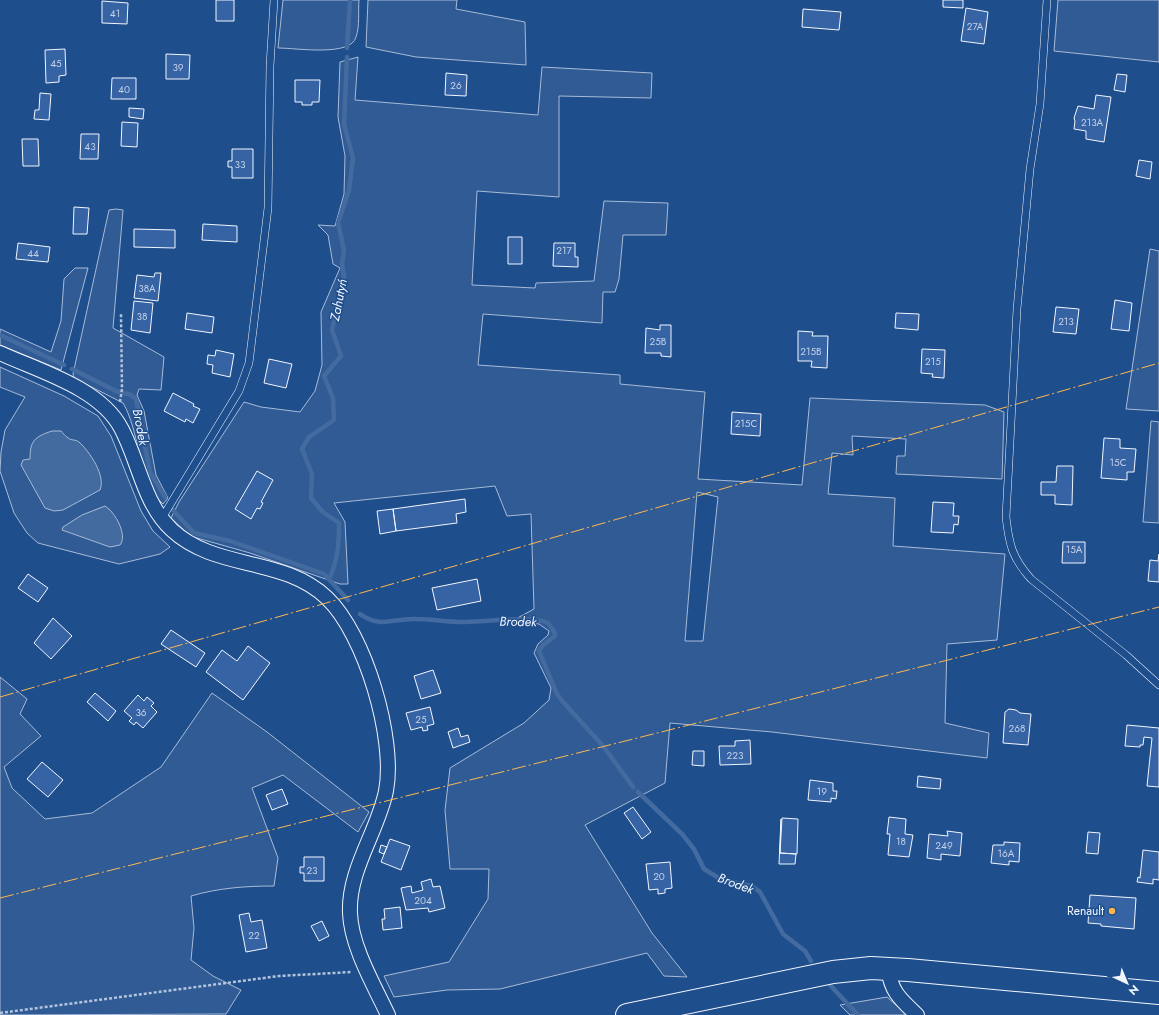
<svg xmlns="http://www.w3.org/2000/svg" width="1159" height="1015" viewBox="0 0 1159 1015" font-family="Jost,sans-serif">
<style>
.green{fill:#305b95;stroke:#a8bbd7;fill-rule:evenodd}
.water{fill:#446ba0;stroke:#a8bbd7}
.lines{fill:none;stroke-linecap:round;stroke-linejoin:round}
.stream{stroke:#446ba0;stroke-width:4.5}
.building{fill:#3563a3;stroke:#f2f6ff}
.service-casing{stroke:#f2f6ff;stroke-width:8}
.minor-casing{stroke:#f2f6ff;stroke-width:16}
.primary-casing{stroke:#f2f6ff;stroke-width:24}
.path{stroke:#b3c4dc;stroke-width:2.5;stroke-dasharray:3 2;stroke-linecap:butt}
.service{stroke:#1f4e8c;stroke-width:7}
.minor{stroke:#1f4e8c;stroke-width:14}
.primary{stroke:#1f4e8c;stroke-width:22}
.power{stroke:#ffb74d;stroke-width:1;stroke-dasharray:14 3 2 3;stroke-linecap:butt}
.poi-dot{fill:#ffb74d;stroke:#1f4e8c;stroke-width:1.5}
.labels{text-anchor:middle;stroke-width:3;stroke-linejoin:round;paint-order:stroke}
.number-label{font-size:10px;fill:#c3d1e8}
.poi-label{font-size:12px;fill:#f2f6ff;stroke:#1f4e8c;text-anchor:end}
.water-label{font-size:13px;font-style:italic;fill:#f2f6ff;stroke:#1f4e8c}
</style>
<rect width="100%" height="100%" fill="#1f4e8c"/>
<!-- green -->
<path class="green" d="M283,0H359C358,12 360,26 356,37C351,57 296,48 278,48Z
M368,0H457L456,9L525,22L526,65L416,57L366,47Z
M1058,0H1159V62L1054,51Z
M358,57L355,100L538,115L542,67L652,73L651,98L559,96V197L477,191L472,285L535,288L536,283L594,281L604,201L668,203L666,235H623L619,279L615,292H603L602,323L483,314L478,365L620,375V384L705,392L698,479L802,485L810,398L985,405L1004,412L1002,479L896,474L897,456H905L906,439L852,436L853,455L832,453L828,494L895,498L893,546L1005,554L997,640L947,644L945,723L989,733L987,758L772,732L670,723L665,783L585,825L652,933L687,977L664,976L647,953L500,989L447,990L394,997L384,976L449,962L488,899L489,869H450L445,810L450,768L524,723L549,700L551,688L534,653L538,644L548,635L549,631L539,624L510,622L534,609L531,514L507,516L495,486L334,503L345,522L348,584H340L250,553L190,536L171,518L179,502L244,402L261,407L300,412L315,391L322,365L321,312L340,268L333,264L328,235L318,225L335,226L344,194L345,156L338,117L340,62ZM697,492L718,497L703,641H685Z
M116,209L123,210L113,328L164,357L161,390L139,389L137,395L144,411L156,475L168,498L163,504C140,485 139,429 123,403L74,378L73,374L109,210Z
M1150,249L1159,251V411L1126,409Z
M75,268H88L61,370L0,345V329L51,352L61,321L64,279Z
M0,367L64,396L98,416L111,436L141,511L153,531L170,547L160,554L119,564L38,543L27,533L14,513L0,471L1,452L5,430L25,397L0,387Z
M1151,421L1159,422V523L1143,522Z
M0,677L27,699L20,714L41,736L4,767L12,788L45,819L92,813L161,767L212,693L267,732L369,812L358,832L283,775L252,788L278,858L274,886C246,886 218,888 191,896L194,928L191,960L213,976L241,990L226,1014L0,1015Z
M887,997L907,1015H850L840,1005Z"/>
<!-- water -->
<path class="water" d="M52,431H61C63,433 65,436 68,438C71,441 76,439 79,442C90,452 106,476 100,490L63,510L54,511L45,508L21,465L23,460L30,459C30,441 34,437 52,431Z
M105,506C115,512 128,535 120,545L110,547L62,530L63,527L82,515Z"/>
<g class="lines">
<!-- stream -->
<path class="stream" d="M347,48L350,0
M0,335L64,365
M72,369L116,391L131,395L136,399L150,472L165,497
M173,510L194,533L230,541L324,574L348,600
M329,579C338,561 339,543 339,523L323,512L311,498L312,474L302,449L309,437L334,420L333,398L324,376L341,356L332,330L344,277L342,264L344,250L338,223L349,190L353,158L344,124L347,57
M360,614C381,629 393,618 416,619C431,619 447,622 462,622C480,622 535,615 548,623L555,633V636L543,645L539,651L557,694L563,702L603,746L633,787
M638,792L682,834L694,849L704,869L722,880L752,886L760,892L783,934L805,951L811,961
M830,985L858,1015"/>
</g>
<!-- building -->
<path class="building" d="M216,0H234V21H216Z
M943,0H963V8L943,7Z
M102,1L128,3L127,24L102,23Z
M966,8L988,12L984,44L961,41Z
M803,9L841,12L839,30L802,27Z
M65,49L66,75L59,76V82L46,83L45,50Z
M166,54L190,55L189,79H166Z
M446,73L467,75L466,96L445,95Z
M1117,74L1127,75L1125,92L1114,90Z
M112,78H136V99H111Z
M295,80H320L319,102H312V105H302V102H295Z
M40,93L51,94L49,120L34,119L35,110H39Z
M1096,95L1111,97L1104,142L1086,139V131L1074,129L1075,121L1074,118L1078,106L1094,109Z
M129,108L144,109L143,119L129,117Z
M122,122L138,123L137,147L121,146Z
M81,134H99L98,159H80Z
M22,139H38L39,166H23Z
M232,149H253V178H232V167H228V161H232Z
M1139,160L1152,162L1150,179L1136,176Z
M74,207L89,208L87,234H73Z
M203,224L237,226V242L202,240Z
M134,229L175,230V248L134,247Z
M508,237H522V264H508Z
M18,243L50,247L48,262L16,259Z
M554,243H575V257H578V267L553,266Z
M155,273H161L158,301L134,298L137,275L154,277Z
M1115,300L1132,303L1129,331L1111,329Z
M134,301L153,303L150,333L131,330Z
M1056,307L1079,309L1076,334L1053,332Z
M187,313L214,317L212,333L185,329Z
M896,313L919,314L918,330L895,328Z
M660,325H671V357L661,356V353H645L646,328L660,330Z
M798,331L813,332L812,336H828L827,368L811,367L812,361H798Z
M922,349L945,350L944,378L932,377L933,374L921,373Z
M216,350L234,354L230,377L212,373L213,365L207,364L208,355L215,356Z
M269,359L292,364L286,388L264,383Z
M173,393L194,404L193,406L200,409L193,423L186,419L185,422L164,411Z
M732,412L761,414L760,436L731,434Z
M1104,438L1120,439V448L1136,449L1134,472H1127V480L1101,478Z
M1057,466H1073L1072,505L1055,504V495H1041V482H1056Z
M257,471L273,480L261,502L263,503L260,509L257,508L251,519L235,509Z
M465,499L466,512L456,514L457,523L396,531L393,509Z
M933,502L954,503L953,516H959L958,525L954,524L953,533L931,532Z
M393,509L396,531L380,534L377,511Z
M1063,542H1085V563H1062Z
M1159,554V582L1148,581L1150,560L1158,561Z
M28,574L48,588L38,602L18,588Z
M477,579L481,601L437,610L432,588Z
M53,618L72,636L51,659L34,643Z
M171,630L205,653L196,667L161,644Z
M248,646L270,663L243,700L206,672L222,650L237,661Z
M433,670L441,693L421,699L414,676Z
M95,693L116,711L108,721L87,702Z
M138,695L144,701L147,697L154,703L151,706L157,712L143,728L136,722L134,725L129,721L132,718L124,711Z
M430,707L434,724L427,726L428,730L423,731L422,727L411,730L406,713Z
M1009,709L1016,710L1020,713L1031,714L1028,745L1003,743L1005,712Z
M1127,725L1159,728V787L1147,786L1152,738L1144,737L1143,745H1140V747L1125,746Z
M458,728L461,737L468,735L470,742L453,748L448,732Z
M750,740L751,764L720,765L719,746H735V741Z
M693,751H704V766L692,765Z
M42,762L63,780L48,797L27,779Z
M918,776L941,779L940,789L917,787Z
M810,780L833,783V791H837L836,799L831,798V802L808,800Z
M282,789L288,804L272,810L266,795Z
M633,807L651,832L642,839L624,813Z
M889,817L906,819L905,834L913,835L909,857L888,855L890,834H887Z
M782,818L798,819L797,854L780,853Z
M781,819L780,853L796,854L795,864H779Z
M947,831L962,833L960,856L941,854V860L927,858L929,834L948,836Z
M1088,832L1100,833L1098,854L1086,853Z
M390,839L410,846L401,870L381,862Z
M1004,842L1020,843L1019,862L1009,861V865L991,863L993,845H1004Z
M381,845L387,847L384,854L379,852Z
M1143,850L1159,852V880L1153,879V884L1137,882L1138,877L1140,878Z
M304,857H324V881H304V873H300V867H304Z
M670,862L672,888L665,889V893L658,894V889L649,890L646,864Z
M431,879L433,887L440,886L445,908L429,912L428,908L406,910L401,888L411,886L412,893L423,890L421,882Z
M1090,895L1136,898L1134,929L1101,926V924L1088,923Z
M400,907L402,928L383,930L382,919H385L384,909Z
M249,913L251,922L262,920L267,948L246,952L239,915Z
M322,921L329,936L319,941L311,926Z"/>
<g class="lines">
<defs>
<path id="service" d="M1047,0L1040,104L1030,169L1017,309L1006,517C1009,544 1012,558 1031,579L1126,655L1159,685
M162,518L239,391L249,363L268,208L270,66L274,0"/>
<path id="minor" d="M0,353C39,371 100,388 121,428C139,461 143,503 172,530C216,571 283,556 327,598C365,634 396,739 386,791C378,831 348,870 350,913C351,946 374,985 388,1015
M888,968C891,992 900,999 917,1015"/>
<path id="primary" d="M627,1015L833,972L871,968L908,970L1159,993"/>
</defs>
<!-- service casing -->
<use href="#service" class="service-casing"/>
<!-- minor casing -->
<use href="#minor" class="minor-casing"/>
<!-- primary casing -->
<use href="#primary" class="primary-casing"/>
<!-- path -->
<path class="path" d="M120,402L122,389L121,314
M0,1013L279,976L352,972"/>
<!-- service -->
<use href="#service" class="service"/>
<!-- minor -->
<use href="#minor" class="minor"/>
<!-- primary -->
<use href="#primary" class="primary"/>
<!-- power -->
<path class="power" d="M0,697L1159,363
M0,898L1159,607"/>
</g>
<!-- markers -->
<circle class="poi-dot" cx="1112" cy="911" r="4"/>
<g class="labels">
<!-- number labels -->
<g class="number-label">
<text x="115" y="17">41</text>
<text x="975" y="30">27A</text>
<text x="56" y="67">45</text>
<text x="178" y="71">39</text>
<text x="456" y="89">26</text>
<text x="124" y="93">40</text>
<text x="1092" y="126">213A</text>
<text x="90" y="150">43</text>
<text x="240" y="168">33</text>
<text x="564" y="254">217</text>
<text x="33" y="257">44</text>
<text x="147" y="292">38A</text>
<text x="142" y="320">38</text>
<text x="1066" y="325">213</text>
<text x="658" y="345">25B</text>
<text x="811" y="355">215B</text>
<text x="933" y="365">215</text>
<text x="746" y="427">215C</text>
<text x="1118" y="466">15C</text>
<text x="1074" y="553">15A</text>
<text x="141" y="716">36</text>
<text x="421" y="723">25</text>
<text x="1017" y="732">268</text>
<text x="735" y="759">223</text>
<text x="822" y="795">19</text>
<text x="901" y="845">18</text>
<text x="944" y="849">249</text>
<text x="1006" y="857">16A</text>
<text x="312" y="874">23</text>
<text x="659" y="880">20</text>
<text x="423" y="904">204</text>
<text x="254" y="939">22</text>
</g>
<!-- poi labels -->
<g class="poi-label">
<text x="1104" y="915">Renault</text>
</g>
<!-- water labels -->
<g class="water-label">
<text transform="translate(338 300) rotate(-79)" y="5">Zahutyń</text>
<text transform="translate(141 427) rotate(79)" y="5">Brodek</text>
<text transform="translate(518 621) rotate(1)" y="5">Brodek</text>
<text transform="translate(736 883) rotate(20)" y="5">Brodek</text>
</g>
</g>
<!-- north arrow -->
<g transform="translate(1127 983) rotate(136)" stroke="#1f4e8c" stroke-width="3" paint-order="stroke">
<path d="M0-3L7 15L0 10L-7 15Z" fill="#f2f6ff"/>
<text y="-6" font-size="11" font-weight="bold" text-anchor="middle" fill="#f2f6ff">N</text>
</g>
</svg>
